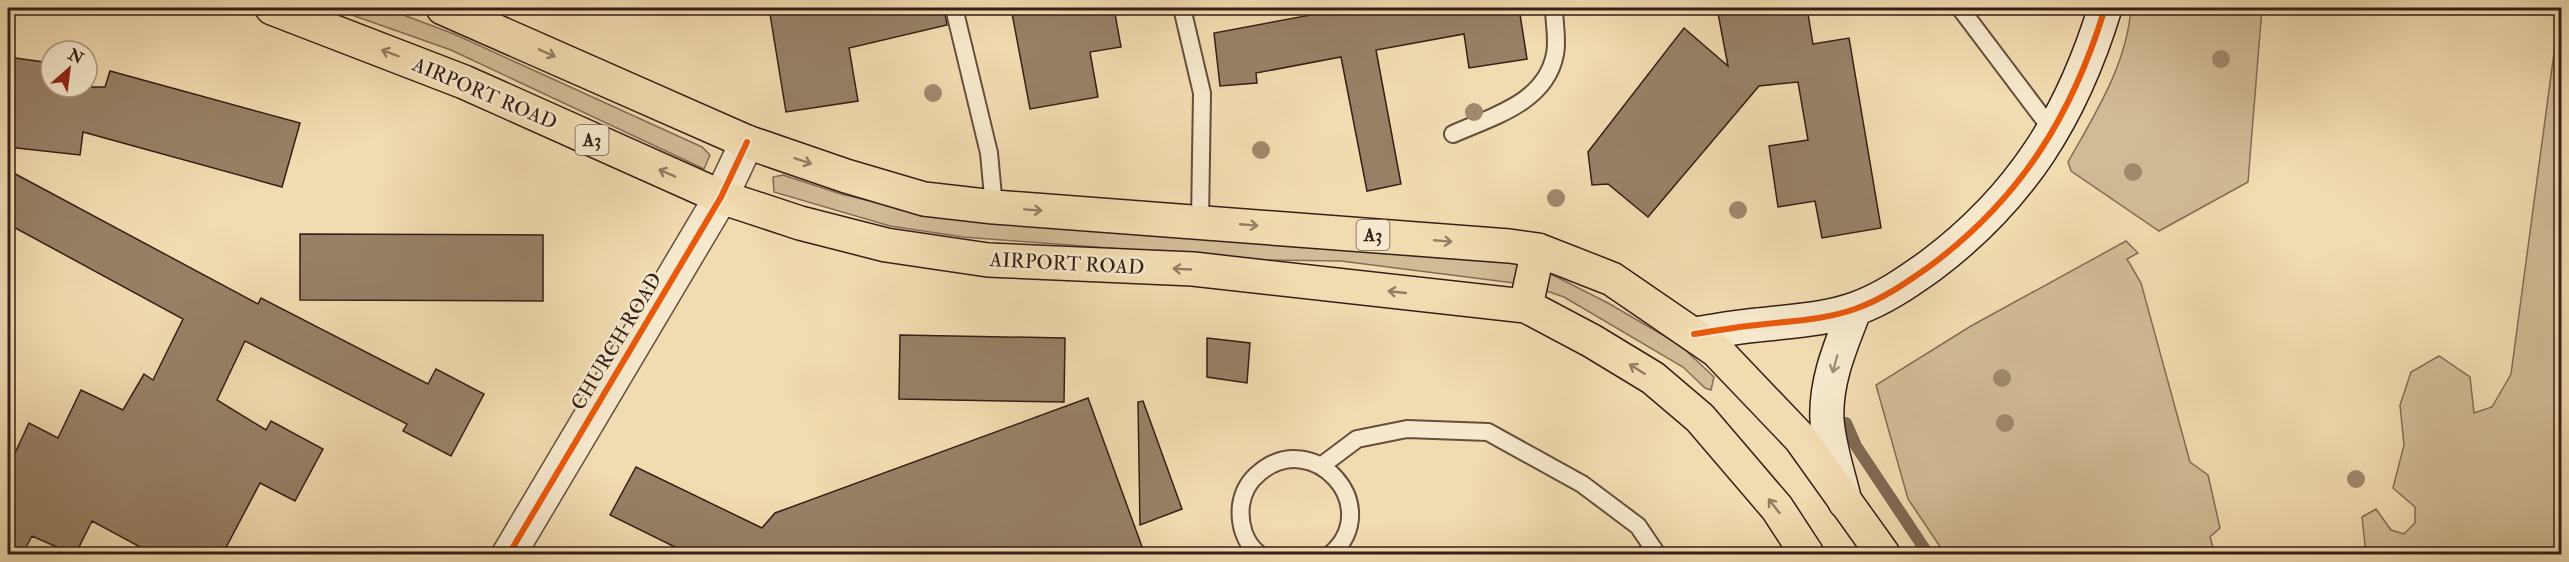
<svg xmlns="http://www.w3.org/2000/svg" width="2569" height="562" viewBox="0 0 2569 562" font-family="'IM FELL Double Pica',serif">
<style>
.green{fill:#d1bb96;stroke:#846d56;stroke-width:1.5}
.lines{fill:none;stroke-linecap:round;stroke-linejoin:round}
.stream{stroke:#806953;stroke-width:12}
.building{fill:#978166;stroke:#361f16;stroke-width:1.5}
.lane-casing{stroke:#654e3c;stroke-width:20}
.street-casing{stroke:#654e3c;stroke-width:36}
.secondary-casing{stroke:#361f16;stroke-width:36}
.highway-casing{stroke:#361f16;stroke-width:36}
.lane{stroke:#f6e8cc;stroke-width:16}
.street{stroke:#f6e8cc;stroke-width:33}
.secondary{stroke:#f6e8cc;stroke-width:33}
.highway{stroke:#f1dbb0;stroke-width:33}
.cycleway-casing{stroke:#f6e8cc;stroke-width:10}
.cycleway{stroke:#e8590c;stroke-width:6}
.tree{fill:#a0896d}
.oneway{stroke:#947d63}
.oneway2{stroke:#a08e7a}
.labels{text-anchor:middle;stroke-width:5;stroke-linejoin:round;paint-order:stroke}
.shield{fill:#f6e8cc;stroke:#705b4d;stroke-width:1.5}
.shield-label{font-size:18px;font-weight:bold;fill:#361f16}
.street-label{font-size:20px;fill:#361f16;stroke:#f6e8cc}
</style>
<rect width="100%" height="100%" fill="#f1dbb0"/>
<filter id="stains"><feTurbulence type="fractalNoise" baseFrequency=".00333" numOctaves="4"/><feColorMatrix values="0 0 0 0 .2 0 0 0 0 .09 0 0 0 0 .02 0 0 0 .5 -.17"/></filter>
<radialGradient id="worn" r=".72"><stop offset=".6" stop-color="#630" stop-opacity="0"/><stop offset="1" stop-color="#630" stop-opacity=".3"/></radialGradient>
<!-- green -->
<path class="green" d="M332,8H385L454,34L702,147L710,155L704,169L451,50Z
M2131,8H2262L2248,182L2159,231L2071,171L2068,162C2095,114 2127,64 2131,8Z
M2560,8L2561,554H2366L2362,517L2376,509L2391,530L2404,534L2415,523V507L2393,488L2404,445L2400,405L2411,372L2439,356L2470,377L2474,413L2492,407L2511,374Z
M783,175L841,194L916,212L1377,246L1533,265L1608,303L1680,345L1714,377L1711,390L1705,388L1683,367L1564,297L1529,285L1341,261L1268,260L963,237L890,226L774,192L773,177Z
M2126,241L2138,253L2127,259L2141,283L2190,462L2208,475L2220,528L2210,537L2215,554H1945L1908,499L1876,385L1971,326Z"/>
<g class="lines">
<!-- stream -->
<path class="stream" d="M1846,423L1856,446L1928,554"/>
</g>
<!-- building -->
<path class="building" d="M769,8H944L947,25L849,48L858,101L786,112Z
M1011,8H1114L1121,47L1090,52L1098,97L1030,109Z
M1310,8H1519L1527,59L1469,68L1464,34L1376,50L1401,184L1367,191L1341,57L1256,73L1257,83L1220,86L1214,33L1311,15Z
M1717,8H1807L1813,44L1849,38L1881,228L1822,238L1815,201L1778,207L1769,146L1808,140L1798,82L1759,86L1648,217L1608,184L1592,185L1588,152L1684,28L1728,66Z
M8,57L51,63V87H105L110,71L300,123L282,187L83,132L80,155L8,147Z
M8,170L258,304L261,298L428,384L436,369L484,394L451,456L403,431L407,424L245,341L217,400L266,430L271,421L323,449L295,501L260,483L222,555H155L92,521L75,555L32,536L22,555H8V468L29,423L58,438L81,390L123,410L144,374L153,380L183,319L8,224Z
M300,234L543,235V301L300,300Z
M900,335L1065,338L1064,402L899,399Z
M1207,338L1250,343L1247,383L1207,377Z
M1088,398L1145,555H691L610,515L636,467L762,528L775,513Z
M1143,401L1182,509L1140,525L1138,402Z"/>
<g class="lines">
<defs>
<path id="lane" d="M954,8L989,153L994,207
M1182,8L1202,93L1200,221
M1960,8L2052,130
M1453,134C1491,117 1546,103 1555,54C1558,40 1554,22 1554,8
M1321,466L1357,439L1407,429L1488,432L1582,484L1638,526L1657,554
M1259,554C1244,543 1239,523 1241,505C1243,492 1249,481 1259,473C1313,427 1385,506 1331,554"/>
<path id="street" d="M509,554L721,197L747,142"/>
<path id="secondary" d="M1694,334C1715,331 1736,327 1757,325C1790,321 1824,320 1855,309C1883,299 1906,283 1930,266C2021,198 2072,116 2105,8
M1845,502C1839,475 1829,448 1827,420C1825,381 1841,345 1855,309"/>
<path id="highway" d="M272,8L464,82L721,197L800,223L886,245L988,260L1193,269L1526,306L1592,341L1653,378L1700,418L1777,508L1807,554
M443,8L747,142L846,176L924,199L994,207L1509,246L1538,250L1612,279L1717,351L1800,438L1883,554
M1526,306L1538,250"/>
</defs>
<!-- lane casing -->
<use href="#lane" class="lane-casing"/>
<!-- street casing -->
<use href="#street" class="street-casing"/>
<!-- secondary casing -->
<use href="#secondary" class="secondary-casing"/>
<!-- highway casing -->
<use href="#highway" class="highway-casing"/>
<!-- lane -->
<use href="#lane" class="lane"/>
<!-- street -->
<use href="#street" class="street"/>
<!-- secondary -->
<use href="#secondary" class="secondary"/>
<!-- highway -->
<use href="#highway" class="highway"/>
<defs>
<path id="cycleway" d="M1694,334C1715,331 1736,327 1757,325C1790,321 1824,320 1855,309C1883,299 1906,283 1930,266C2021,198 2072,116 2105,8
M509,554L721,197L747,142"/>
</defs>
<!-- cycleway casing -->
<use href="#cycleway" class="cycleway-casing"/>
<!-- cycleway -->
<use href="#cycleway" class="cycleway"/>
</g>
<!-- trees -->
<g class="tree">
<circle cx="2221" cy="59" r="9"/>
<circle cx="933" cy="93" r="9"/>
<circle cx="1474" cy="112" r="9"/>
<circle cx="1261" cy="150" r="9"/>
<circle cx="2133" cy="172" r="9"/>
<circle cx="1556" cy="198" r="9"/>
<circle cx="1738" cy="210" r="9"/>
<circle cx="2002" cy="378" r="9"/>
<circle cx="2005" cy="423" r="9"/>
<circle cx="2356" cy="479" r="9"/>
</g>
<!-- one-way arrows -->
<defs><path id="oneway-shaft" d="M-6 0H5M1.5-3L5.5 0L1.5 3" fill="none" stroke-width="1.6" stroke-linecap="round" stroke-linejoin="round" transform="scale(1.5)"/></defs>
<g class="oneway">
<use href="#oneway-shaft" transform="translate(390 53) rotate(-159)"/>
<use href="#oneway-shaft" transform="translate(547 53) rotate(24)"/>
<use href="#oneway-shaft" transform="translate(803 161) rotate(19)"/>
<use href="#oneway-shaft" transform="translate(667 173) rotate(-156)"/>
<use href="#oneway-shaft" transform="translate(1033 210) rotate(4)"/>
<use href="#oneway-shaft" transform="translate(1249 225) rotate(5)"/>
<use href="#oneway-shaft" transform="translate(1443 241) rotate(5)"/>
<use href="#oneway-shaft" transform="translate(1182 269) rotate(-177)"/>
<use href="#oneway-shaft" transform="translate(1397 292) rotate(-174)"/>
<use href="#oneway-shaft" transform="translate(1637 369) rotate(-148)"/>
<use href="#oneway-shaft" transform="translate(1774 506) rotate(-128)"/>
</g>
<use class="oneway2" href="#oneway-shaft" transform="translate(1835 364) rotate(105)"/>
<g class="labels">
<!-- shield labels -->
<g class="shield">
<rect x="575.5" y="125" width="33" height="30" rx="4.5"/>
<rect x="1356.5" y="220" width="33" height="30" rx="4.5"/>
</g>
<g class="shield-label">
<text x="592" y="146">A3</text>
<text x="1373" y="241">A3</text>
</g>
<!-- street labels -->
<g class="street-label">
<text transform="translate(485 93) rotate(23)" y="7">AIRPORT ROAD</text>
<text transform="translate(1067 263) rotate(3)" y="7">AIRPORT ROAD</text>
<text transform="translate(616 341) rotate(-59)" y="7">CHURCH ROAD</text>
</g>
</g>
<!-- margin -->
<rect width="2569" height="562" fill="none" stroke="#f1dbb0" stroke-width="30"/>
<rect x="9" y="9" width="2551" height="544" fill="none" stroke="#361f16" stroke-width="3"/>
<rect x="15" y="15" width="2539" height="532" fill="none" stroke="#361f16" stroke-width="1.5"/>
<!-- north arrow -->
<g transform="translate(69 69) rotate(28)"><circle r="28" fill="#f6e8cc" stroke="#a99883" stroke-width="1.5"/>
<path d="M0-4.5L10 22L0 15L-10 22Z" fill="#8f2418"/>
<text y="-9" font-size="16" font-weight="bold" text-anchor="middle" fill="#361f16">N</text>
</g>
<rect width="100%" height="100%" filter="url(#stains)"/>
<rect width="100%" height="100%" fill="url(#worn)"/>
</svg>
